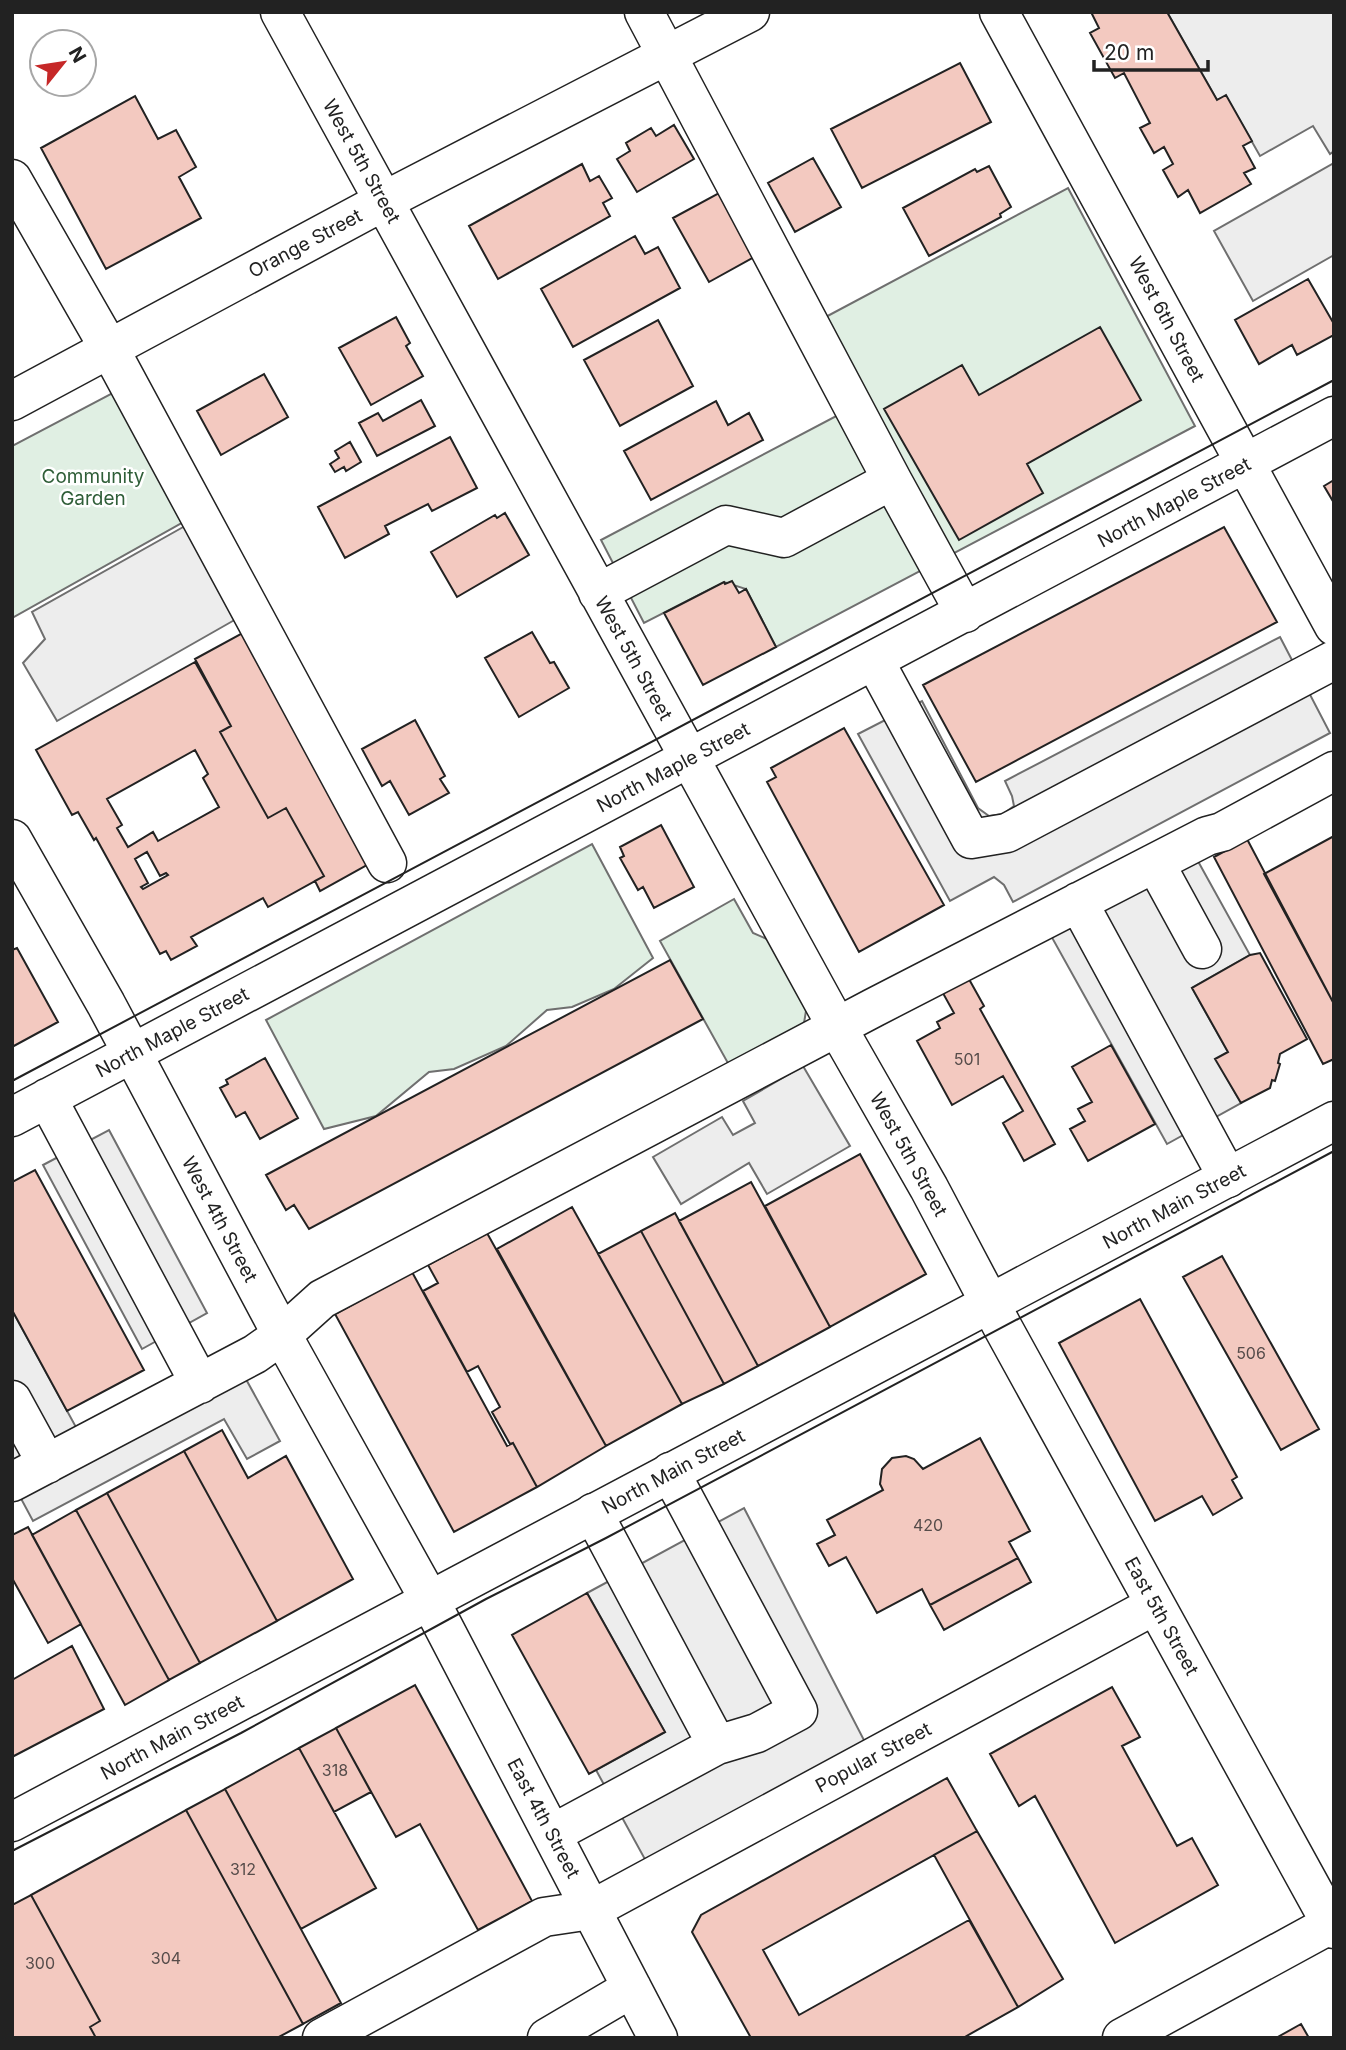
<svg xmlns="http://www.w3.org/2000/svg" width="1346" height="2050" viewBox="0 0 1346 2050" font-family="Inter,sans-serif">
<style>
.green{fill:#e0efe3;stroke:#6f6f6f;stroke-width:2}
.parking{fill:#ededed;stroke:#6f6f6f;stroke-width:2}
.building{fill:#f3c9c0;stroke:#222;stroke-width:2;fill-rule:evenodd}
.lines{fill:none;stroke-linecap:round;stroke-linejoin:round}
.minor-casing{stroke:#222;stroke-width:41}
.major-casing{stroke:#222;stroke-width:41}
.minor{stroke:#fff;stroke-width:38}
.major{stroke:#fff;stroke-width:38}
.tram{stroke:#222;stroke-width:2}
.labels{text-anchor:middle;stroke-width:5;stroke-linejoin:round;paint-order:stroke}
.number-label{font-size:16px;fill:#564c4a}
.street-label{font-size:19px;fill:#222;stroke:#fff}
.park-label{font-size:19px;fill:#2f5e38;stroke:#fff}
</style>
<rect width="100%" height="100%" fill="#fff"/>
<!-- green -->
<path class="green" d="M1068,188L1195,426L776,647L746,589L724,582L644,623L601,540L863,402L820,320Z
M124,387L194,516L12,618V446Z
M592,844L653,958L614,989L572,1007L547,1010L506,1046L454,1069L429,1072L376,1116L324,1129L266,1020Z
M734,899L753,933L774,942L804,999L806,1011L804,1023L729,1065L660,941Z"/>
<!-- parking -->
<path class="parking" d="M1167,12H1334V151L1330,154L1313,126L1260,156L1226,96L1217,100Z
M1334,163V255L1253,301L1214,231Z
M185,526L238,618L57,721L23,663L45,639L32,612Z
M1280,637L1330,733L1013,902L1004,885L994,877L950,901L858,734L922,701L978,808L989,816L1003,814L1014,806L1012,796L1005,781Z
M1194,854L1250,955L1192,988L1228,1052L1216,1059L1241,1103L1167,1144L1050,934Z
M803,1066L850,1146L767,1194L749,1163L681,1204L653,1157L722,1117L733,1135L755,1123L743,1101Z
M109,1130L207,1313L142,1349L43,1165Z
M12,1310L77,1429L12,1464Z
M242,1372L280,1441L247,1459L224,1419L33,1521L18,1493Z
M744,1508L866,1744L647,1863L596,1770L665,1732L587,1593Z"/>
<!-- building -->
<path class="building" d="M1091,12H1167L1217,100L1226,95L1252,141L1243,146L1255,168L1244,173L1251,184L1200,213L1188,190L1178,197L1163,170L1173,164L1164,147L1154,153L1140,128L1150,123L1124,73L1115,78L1090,33L1099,28Z
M960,63L991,122L862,188L831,129Z
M135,96L158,139L176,130L196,167L179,177L201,218L106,269L41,148Z
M674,125L694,159L637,192L617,159L630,151L626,143L651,128L656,136Z
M813,158L841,207L795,232L768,183Z
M582,164L590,181L599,176L612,198L603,203L610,216L498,279L469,226Z
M989,166L1011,207L1000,214L1001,217L929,256L903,208L975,169L977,172Z
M719,193L754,257L709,282L673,218Z
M635,236L645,254L658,247L680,288L573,347L541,289Z
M1308,279L1334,324V335L1297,355L1292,345L1259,364L1235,320Z
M396,317L410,343L406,346L423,376L371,405L339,348Z
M658,320L693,386L620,426L584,360Z
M1100,327L1141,400L1027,464L1043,493L959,540L884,409L962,365L979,395Z
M264,374L288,417L221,455L197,411Z
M421,400L435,426L377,456L359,423L378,413L383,421Z
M716,401L728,425L749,413L763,440L651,500L624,451Z
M450,437L477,488L432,511L428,504L385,526L389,534L345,558L318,507Z
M350,442L361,462L346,471L344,467L335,472L330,464L339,458L335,451Z
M1334,480V503L1324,486Z
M505,513L529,555L457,597L431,552L495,515L497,518Z
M1224,527L1277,622L976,782L923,685Z
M732,581L739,593L746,589L776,647L703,685L664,613L724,582L725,584Z
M248,630L374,861L320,891L315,881L324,876L286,808L268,818L220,732L231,726L195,659Z
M532,632L550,663L554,662L569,688L519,717L485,658Z
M195,662L231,726L220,732L268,818L286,808L324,876L268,907L263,898L191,937L197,946L171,960L166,951L160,954L96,838L94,840L78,812L72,815L36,750ZM195,750L208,774L203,778L219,807L158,841L153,832L128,847L117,828L122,825L107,799ZM147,852L160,876L166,873L168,875L143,889L141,887L148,883L135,859Z
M415,720L445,776L440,779L449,793L409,815L390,781L382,786L362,749Z
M844,728L944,905L859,952L767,782L776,777L771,768Z
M661,825L694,887L654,908L643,887L638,890L620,858L624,856L620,847Z
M1334,836V1004L1264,874Z
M1247,839L1334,1004V1059L1323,1064L1214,857Z
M17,948L58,1022L12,1047V950Z
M1260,953L1307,1039L1280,1054L1278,1063L1280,1064L1275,1081L1272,1080L1270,1088L1241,1103L1215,1059L1228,1052L1192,988L1250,955Z
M670,960L703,1019L309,1229L294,1205L286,1210L266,1175Z
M965,972L984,1006L980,1009L1055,1144L1024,1161L1003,1123L1023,1111L1003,1076L952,1105L917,1041L940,1028L937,1022L954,1013L939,986Z
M1111,1045L1155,1124L1088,1161L1070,1129L1085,1121L1078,1109L1092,1102L1072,1067Z
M265,1058L298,1118L260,1139L245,1112L236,1117L220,1088L228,1084L226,1080Z
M860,1154L926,1274L830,1327L765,1206Z
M35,1170L144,1370L67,1411L12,1310V1182Z
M751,1182L830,1327L758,1366L679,1221Z
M572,1207L682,1404L606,1446L497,1249Z
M675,1213L758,1366L724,1384L641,1231Z
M641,1231L724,1384L682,1404L598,1254Z
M487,1233L606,1446L537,1487L513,1443L510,1444L492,1412L500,1407L478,1366L467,1372L423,1291L438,1283L428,1265Z
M1222,1256L1319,1429L1281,1450L1183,1277Z
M412,1272L507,1446L513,1443L537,1487L454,1532L335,1314Z
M1140,1299L1237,1477L1232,1480L1242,1498L1213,1515L1202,1496L1155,1521L1059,1343Z
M222,1430L248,1478L286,1456L353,1579L277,1621L184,1451Z
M980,1438L1030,1531L1009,1542L1018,1558L930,1605L922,1589L877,1613L846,1557L829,1566L817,1544L835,1535L827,1520L883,1490L880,1484L882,1469L892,1458L906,1456L914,1459L923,1469Z
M184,1451L277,1621L200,1663L107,1493Z
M107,1493L200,1663L169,1680L76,1510Z
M76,1510L169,1680L125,1705L32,1535Z
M28,1527L81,1624L48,1643L12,1578V1535Z
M1018,1558L1031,1582L944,1630L930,1605Z
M587,1593L665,1732L589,1774L512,1635Z
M72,1646L104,1709L12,1757V1680Z
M415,1685L532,1901L478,1930L420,1824L396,1837L336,1728Z
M1112,1687L1140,1737L1122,1746L1177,1846L1192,1838L1218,1885L1115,1943L1035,1796L1019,1806L990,1754Z
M336,1728L371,1792L334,1812L299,1748Z
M299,1748L376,1888L301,1929L225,1789Z
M947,1778L977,1831L763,1950L799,2015L969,1920L1018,2007L963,2038H751L692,1932L701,1915Z
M225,1789L341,2003L303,2024L186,1810Z
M186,1810L303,2024L277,2038H96L90,2027L100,2021L31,1895Z
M977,1831L1063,1979L1018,2007L934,1855Z
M31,1895L100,2021L90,2027L96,2038H12V1905Z
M1301,2024L1309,2038H1276Z"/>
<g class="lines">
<defs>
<path id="minor" d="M280,12L837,1027L929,1188L1002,1326L1334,1929
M644,12L892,480L965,613
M999,12L1334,626
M12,179L109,348L387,863
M12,401L384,201L750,12
M598,593L726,525L784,538L892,480
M874,660L971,839L1007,833L1334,660
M12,839L106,1004L282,1335L429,1599L658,2038
M1155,863L1202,949
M1078,902L1228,1178
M47,1098L200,1384
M12,1117L1334,416
M12,1400L47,1464
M12,1482L255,1354L282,1335L322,1299L873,1008L1207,836L1222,832L1334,771
M593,1513L717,1745
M552,1834L717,1745L757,1733L798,1711L670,1472
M322,2038L544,1917L591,1910L1155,1605
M547,2038L632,1988
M1122,2038L1331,1924"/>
<path id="major" d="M12,1822L1334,1121"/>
</defs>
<!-- minor casing -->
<use href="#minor" class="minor-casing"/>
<!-- major casing -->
<use href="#major" class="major-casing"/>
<!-- minor -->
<use href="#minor" class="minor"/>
<!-- major -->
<use href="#major" class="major"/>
<!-- tram -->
<path class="tram" d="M12,1081L1334,380
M12,1851L241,1733L486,1599L606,1538L1334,1151"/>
</g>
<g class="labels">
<!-- number labels -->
<g class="number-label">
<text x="967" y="1065">501</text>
<text x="1251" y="1359">506</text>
<text x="928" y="1531">420</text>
<text x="335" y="1776">318</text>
<text x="243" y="1875">312</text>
<text x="166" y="1964">304</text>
<text x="40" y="1969">300</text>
</g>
<!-- street labels -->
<g class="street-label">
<text transform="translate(362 161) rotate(61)" y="7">West 5th Street</text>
<text transform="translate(305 243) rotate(-28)" y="7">Orange Street</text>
<text transform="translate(1167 319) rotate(62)" y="7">West 6th Street</text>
<text transform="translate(1174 502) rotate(-28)" y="7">North Maple Street</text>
<text transform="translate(634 658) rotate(61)" y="7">West 5th Street</text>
<text transform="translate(673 767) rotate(-28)" y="7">North Maple Street</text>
<text transform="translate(172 1032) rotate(-28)" y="7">North Maple Street</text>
<text transform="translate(909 1154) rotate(61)" y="7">West 5th Street</text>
<text transform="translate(1174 1206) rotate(-28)" y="7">North Main Street</text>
<text transform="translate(220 1219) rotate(62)" y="7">West 4th Street</text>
<text transform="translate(673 1471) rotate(-28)" y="7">North Main Street</text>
<text transform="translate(1162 1616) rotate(61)" y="7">East 5th Street</text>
<text transform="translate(172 1737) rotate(-28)" y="7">North Main Street</text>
<text transform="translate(873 1757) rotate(-28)" y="7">Popular Street</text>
<text transform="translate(544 1818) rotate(62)" y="7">East 4th Street</text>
</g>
<!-- park labels -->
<g class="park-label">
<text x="93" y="483">Community<tspan x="93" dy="22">Garden</tspan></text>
</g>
</g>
<!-- border -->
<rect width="1346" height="2050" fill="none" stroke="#222222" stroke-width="28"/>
<!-- north arrow -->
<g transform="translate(63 63) rotate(60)"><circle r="33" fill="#ffffff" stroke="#a7a7a7" stroke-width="2"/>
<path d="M0-5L12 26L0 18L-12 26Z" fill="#c62828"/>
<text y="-10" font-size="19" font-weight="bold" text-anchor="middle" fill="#222222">N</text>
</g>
<!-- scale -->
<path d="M1094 60v10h114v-10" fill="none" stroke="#222222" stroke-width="3.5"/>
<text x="1104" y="60" font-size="21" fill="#222222" stroke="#ffffff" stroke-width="5" paint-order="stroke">20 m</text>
</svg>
